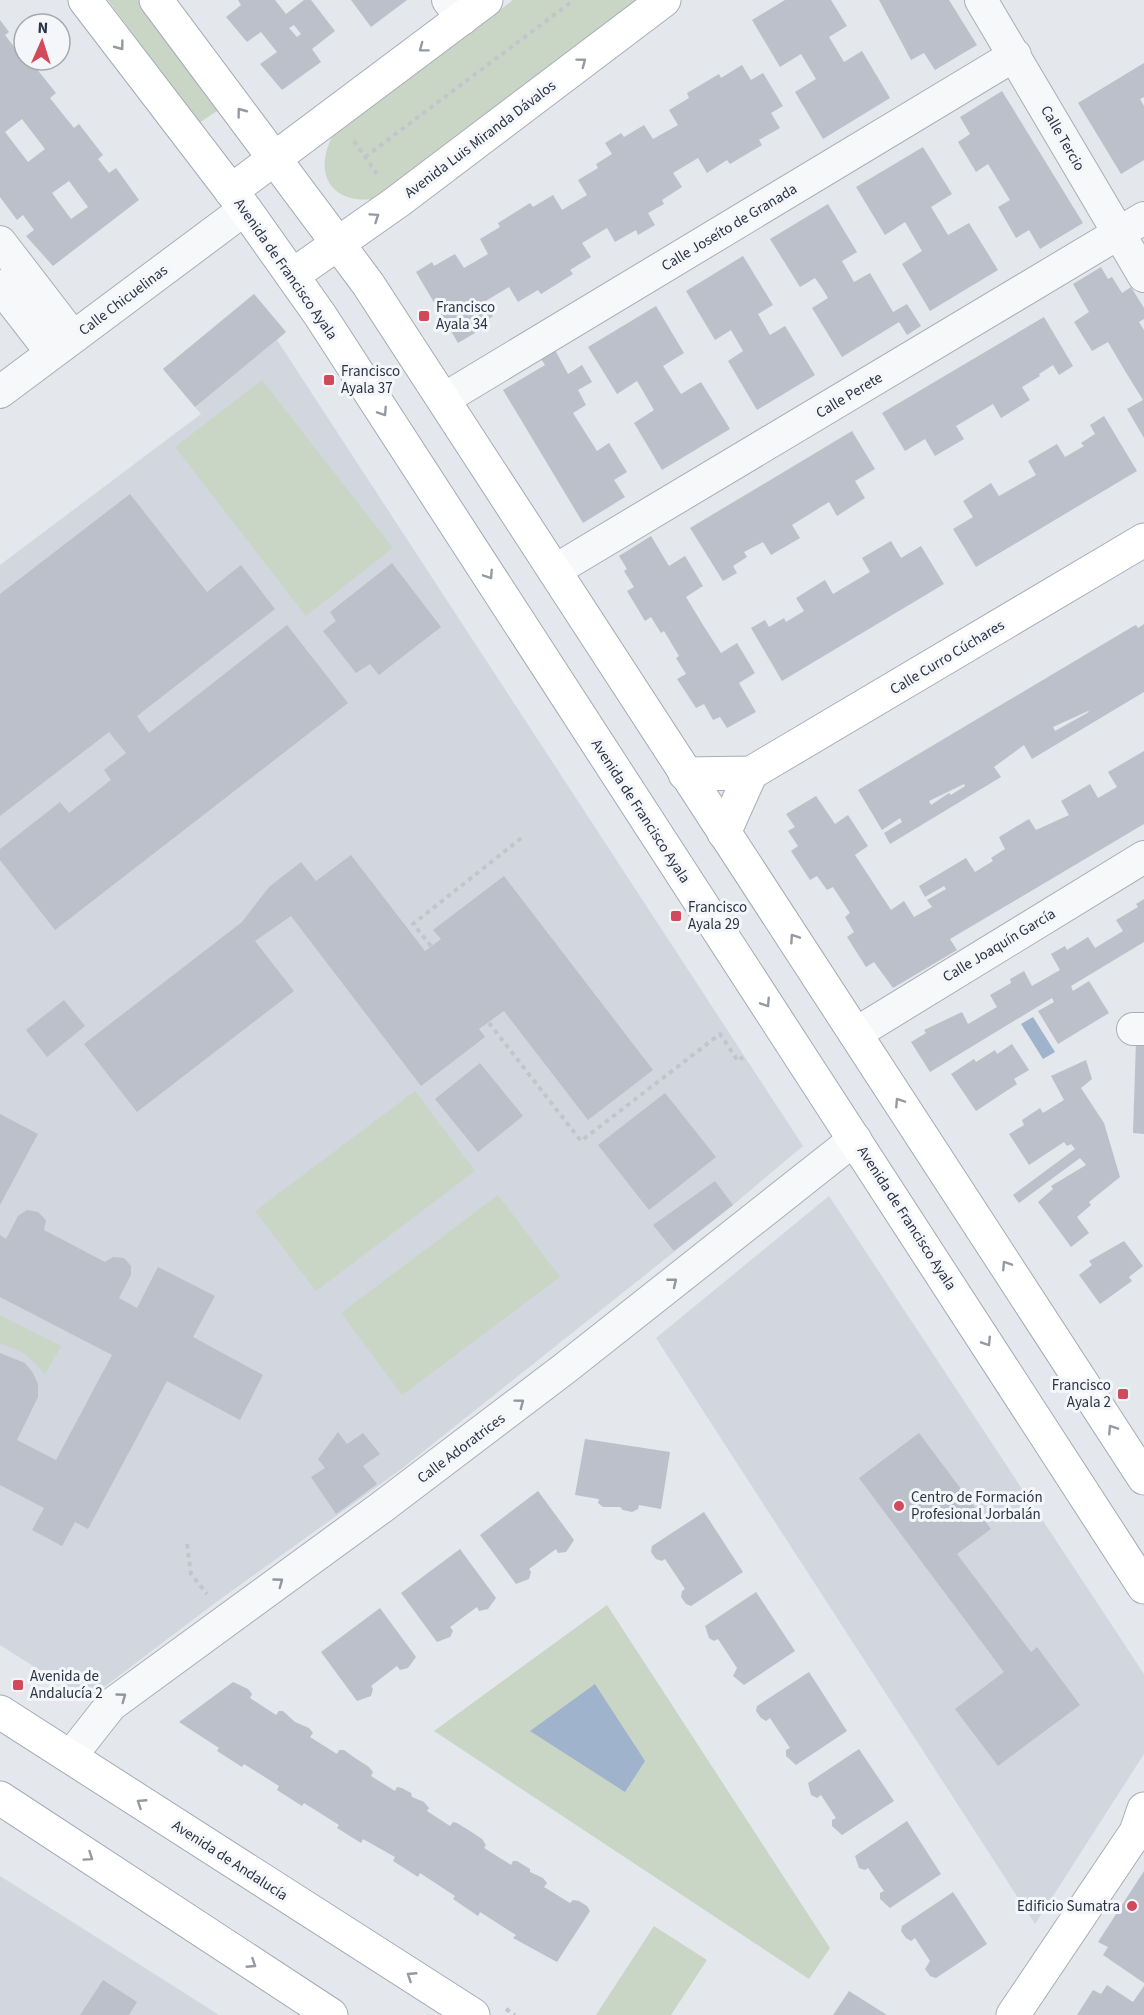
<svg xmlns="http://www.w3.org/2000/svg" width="1144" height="2015" viewBox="0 0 1144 2015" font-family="'Source Sans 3',sans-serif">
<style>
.built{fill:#d2d6de}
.green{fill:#c9d6c5}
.water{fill:#9fb4cc}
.building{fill:#bbc0ca;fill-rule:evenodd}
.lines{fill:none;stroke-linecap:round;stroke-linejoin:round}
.street-casing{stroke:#a9aeb7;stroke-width:34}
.secondary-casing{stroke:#a9aeb7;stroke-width:35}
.primary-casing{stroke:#a3abb8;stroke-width:35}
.path{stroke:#c2c5cb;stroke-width:4;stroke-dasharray:4.5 4.5;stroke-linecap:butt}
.street{stroke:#f7f8fa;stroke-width:32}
.secondary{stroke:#fff;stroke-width:33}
.primary{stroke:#fff;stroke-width:33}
.oneway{stroke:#959aa2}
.oneway2{stroke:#9196a0}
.poi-dot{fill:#d1495b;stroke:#f4f6f9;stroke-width:2}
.labels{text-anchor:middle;stroke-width:6;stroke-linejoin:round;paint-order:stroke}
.street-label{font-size:15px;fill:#2b3445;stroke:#f4f6f9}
.poi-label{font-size:15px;fill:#2b3445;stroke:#f4f6f9;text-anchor:start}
</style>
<rect width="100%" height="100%" fill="#e4e7ec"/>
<!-- built -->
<path class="built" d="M254,294L286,332L277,340L803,1146L733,1205L400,1470L215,1603L87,1700L0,1645V565L201,414L163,369Z
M829,1196L1144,1674V1754L1035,1924L656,1338Z
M0,1876L219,2015H0Z"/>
<!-- green -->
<path class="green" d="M108,0H138L220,109L199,123Z
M513,0H642L374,199C332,204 313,175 332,137Z
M262,380L393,548L306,616L175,447Z
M415,1091L475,1171L316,1291L255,1211Z
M498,1195L560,1277L402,1395L341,1313Z
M0,1315L61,1346L45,1375C32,1358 21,1349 0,1344Z
M607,1605L830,1948L809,1979L434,1731Z
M654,1926L707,1960L671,2015H596Z"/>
<!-- water -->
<path class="water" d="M1033,1017L1055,1052L1043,1059L1021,1024Z
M595,1684L645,1761L625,1792L530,1731Z"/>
<!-- building -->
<path class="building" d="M238,0H275L286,14L304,0H311L335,31L312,49L321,62L282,90L260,64L277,52L261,32L247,42L226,17L241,5ZM294,25L301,34L297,37L289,28Z
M351,0H407L371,27Z
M785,0H831L847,26L829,37L844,62L862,51L890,98L823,139L795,92L816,79L801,54L780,67L752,20Z
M879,0H949L977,45L935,70L924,53L911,60Z
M0,20L9,32L5,35L28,65L32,63L56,93L50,98L61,112L74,128L79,124L103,155L98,159L109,173L116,168L139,200L53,266L26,236L34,230L23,215L17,220L0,197ZM22,119L45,149L28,162L5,132ZM69,181L88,207L71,219L52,193Z
M1144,63V97L1140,99L1144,106V160L1121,174L1078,103Z
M742,65L751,80L763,73L783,106L771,113L780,128L759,140L762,145L730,164L727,160L707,173L698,158L673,173L682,187L662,200L664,204L648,213L655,225L638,235L636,230L615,242L607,228L582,243L591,257L570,270L573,274L541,294L538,290L518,302L509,287L484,302L493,316L473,329L475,333L458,343L416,272L432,262L434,266L455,254L464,268L488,254L480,239L500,227L498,223L530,203L533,207L553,195L562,210L587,195L578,180L598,168L596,164L612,154L605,143L621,133L624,137L644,125L653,139L678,125L669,110L689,98L687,93L719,74L721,78Z
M1002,91L1083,223L1040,249L1029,230L1016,238L998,207L1010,200L988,164L976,172L958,142L970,134L960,117Z
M923,147L952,194L931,207L948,235L969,223L998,270L930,311L902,264L922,251L905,222L885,235L856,187Z
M828,204L857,252L842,261L854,282L870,273L893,312L907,304L921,326L907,335L899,322L842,357L812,308L828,298L822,288L815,278L800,287L770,239Z
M743,256L773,305L758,314L770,335L785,326L815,375L757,410L728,361L743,351L731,330L715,340L686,291Z
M1101,267L1108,279L1112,277L1122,293L1131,287L1144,308V319L1139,322L1144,330V438L1127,409L1143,400L1125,371L1108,342L1092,351L1074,322L1089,312L1073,284Z
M254,294L286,332L195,407L163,369Z
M656,306L684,353L663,366L681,394L701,382L730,429L662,470L634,423L654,410L637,381L617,394L588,347Z
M1044,317L1073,366L1059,375L1053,365L1039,374L1040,376L1022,387L1030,400L1001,418L993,404L956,426L964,439L935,456L925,439L905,451L882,413Z
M555,350L568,374L582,365L592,382L578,390L586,405L573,413L597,451L609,443L627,472L614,480L625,497L583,523L503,390L545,365L541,359Z
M1104,416L1137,471L976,567L953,529L973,517L963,501L991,483L999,496L1036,475L1028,461L1057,444L1065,457L1084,446L1081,443L1095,434L1090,425Z
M852,431L875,469L855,481L865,498L837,516L829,502L792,525L800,538L771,555L763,542L744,552L747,557L733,566L737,573L723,581L690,528Z
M130,494L207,592L241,565L275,609L137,716L149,733L287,625L348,703L55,930L0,860V849L60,802L69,813L111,780L104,770L126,753L109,732L0,816V594Z
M651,536L669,566L685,556L703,586L686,597L703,625L721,653L737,643L755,673L739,683L756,712L727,728L720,717L713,720L704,704L696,708L677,679L686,674L676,658L679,656L664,631L661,633L651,617L645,621L627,591L634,587L624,571L627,569L619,556Z
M891,541L901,558L921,546L944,584L782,681L751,628L765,620L769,627L784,618L786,622L804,611L796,598L825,580L833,594L870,572L862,558Z
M392,563L441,627L379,675L370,664L356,673L323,631L336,621L330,612Z
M1144,624V692L1032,759L1024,745L994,767L1001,777L890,844L884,833L902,822L900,818L882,830L858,790L1132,627L1136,625L1138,628ZM1088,711L1089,712L1055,731L1053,727ZM964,784L965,786L951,795L949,793L931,805L929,801Z
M1144,751V824L950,939L957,950L893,988L874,962L866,967L847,937L854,932L845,917L850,913L833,887L827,890L817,876L810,880L791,851L798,846L788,831L795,827L786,814L816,796L835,824L848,815L868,846L855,855L891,910L904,901L914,917L932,907L927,900L946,889L944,886L925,897L919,886L966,858L975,872L993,861L991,858L1005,849L999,837L1029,819L1036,830L1069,815L1061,801L1090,784L1098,798L1117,787L1108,772Z
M351,855L425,951L441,939L433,930L504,876L653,1070L588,1120L504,1011L479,1029L485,1037L421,1086L291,916L255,941L294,991L137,1112L84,1044L242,922L269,887L301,862L316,881Z
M1144,899V942L1071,986L1073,991L1089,981L1109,1013L1058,1044L1038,1011L1054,1002L1052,998L930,1072L911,1042L926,1033L924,1030L962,1012L968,1024L997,1007L990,995L1011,983L1010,979L1024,971L1032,986L1060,970L1051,954L1065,946L1067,950L1088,937L1095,948L1123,931L1116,920L1138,907L1136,904Z
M64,1000L85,1026L47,1057L26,1030Z
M1136,1041H1144V1134L1133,1133Z
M1012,1044L1029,1070L1014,1079L1017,1084L976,1111L951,1074L974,1059L976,1062L995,1050L997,1054Z
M1086,1060L1092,1079L1081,1088L1104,1123L1120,1177L1089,1202L1091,1205L1077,1217L1089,1233L1071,1247L1038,1202L1053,1189L1051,1186L1086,1165L1080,1158L1019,1203L1013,1195L1075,1149L1071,1144L1067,1146L1064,1142L1029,1165L1009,1134L1024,1125L1022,1120L1040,1108L1043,1113L1064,1100L1051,1076Z
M480,1063L523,1116L478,1152L435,1099Z
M665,1093L716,1157L649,1210L598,1145Z
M0,1114L38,1134L0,1205Z
M715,1181L733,1205L674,1251L653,1225Z
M27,1210L38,1212L46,1220L44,1230L105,1262L113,1257L124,1258L131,1266V1275L119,1298L137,1308L158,1267L215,1296L193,1337L263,1375L240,1420L167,1381L88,1529L75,1522L62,1546L32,1530L44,1508L0,1485V1353L25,1363L33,1373L38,1384V1397L17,1440L56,1460L112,1355L0,1297V1235L6,1239L18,1216Z
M1124,1241L1143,1266L1129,1277L1132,1281L1100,1304L1079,1275L1092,1265L1089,1261Z
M338,1432L347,1444L363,1433L380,1454L363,1466L377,1484L336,1514L311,1477L325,1468L318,1459Z
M919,1433L991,1529L957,1554L1031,1652L1037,1647L1080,1705L998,1766L955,1709L1004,1672L859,1478Z
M585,1439L670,1452L661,1509L639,1505L638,1509L632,1512L623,1510L620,1507H603L598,1503L599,1499L575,1495Z
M538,1491L574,1540L566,1552L558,1553L556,1549L529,1569L531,1572L529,1579L516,1584L480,1535Z
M704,1512L743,1572L691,1606L686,1604L681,1597L682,1591L685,1589L665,1559L662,1561L656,1559L651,1552L652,1546Z
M460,1549L496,1598L488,1609L479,1611L477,1607L450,1627L453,1631L450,1637L437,1642L401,1593Z
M756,1592L795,1651L744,1685L733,1676L737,1668L718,1639L714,1641L709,1638L705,1626Z
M380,1608L416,1657L408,1668L400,1670L397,1666L371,1686L373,1689L371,1696L357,1701L321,1652Z
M809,1672L847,1731L796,1765L786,1756V1750L790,1748L770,1718L766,1721L761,1718L756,1711L757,1706Z
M233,1682L248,1689L252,1694L250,1698L276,1715L279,1711H283L295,1722L309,1728L313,1733L310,1737L337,1754L339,1750H344L355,1758L369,1767L373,1772L371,1776L395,1791L397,1787L402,1788L411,1793L412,1797L424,1802L429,1808L427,1811L450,1826L453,1822L457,1823L470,1831L482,1839L486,1845L484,1848L511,1865L513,1861H517L530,1869V1872L543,1878L547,1883L544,1887L570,1903L573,1900L579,1901L587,1906L590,1911L557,1962L513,1938L516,1935L480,1912L478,1916L453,1899L455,1896L420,1873L418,1877L393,1861L395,1857L363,1839L361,1843L337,1828L339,1825L304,1803L302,1806L277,1790L279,1786L244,1764L242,1767L217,1751L219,1748L179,1722Z
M859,1749L894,1801L842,1835L832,1826V1820L836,1818L821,1795L817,1798L811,1795L808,1783Z
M907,1821L941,1874L890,1908L880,1899V1893L884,1891L868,1868L865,1870L859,1868L855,1856Z
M1144,1871V1983L1103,1955L1108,1947L1098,1942Z
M953,1892L987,1944L936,1978L930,1976L925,1969L930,1961L915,1938L911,1941L906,1938L901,1931L902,1926Z
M103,1980L137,2002L129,2015H80Z
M1107,1985L1133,2002L1144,1986V2015H1077L1093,1990L1101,1994Z
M849,1991L887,2015H833Z"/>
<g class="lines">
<defs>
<path id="street" d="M448,0L462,19
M981,0L1144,276
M0,242L73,337
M0,286L52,353
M0,392L245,209
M444,399L1015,55
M554,571L1144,218
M1133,1029H1144
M855,1034L1144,857
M70,1757L111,1705L382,1507L564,1369L855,1139"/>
<path id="secondary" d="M231,191L486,0
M293,275L397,202L664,0
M685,774L751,773L1144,540
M724,833L751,773
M1013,2015L1136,1832L1144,1809"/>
<path id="primary" d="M85,0L245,209L320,315L1144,1587
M156,0L368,284L1144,1478
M0,1712L473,2015
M0,1798L331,2015"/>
</defs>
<!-- street casing -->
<use href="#street" class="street-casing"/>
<!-- secondary casing -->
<use href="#secondary" class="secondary-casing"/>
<!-- primary casing -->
<use href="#primary" class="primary-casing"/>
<!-- path -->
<path class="path" d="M354,141L377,174
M365,157L574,0
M431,946L413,924L524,836
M489,1023L581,1141L720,1034L738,1061L743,1057
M187,1544L191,1574L207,1594
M506,2009L515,2015"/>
<!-- street -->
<use href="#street" class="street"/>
<!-- secondary -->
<use href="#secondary" class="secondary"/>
<!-- primary -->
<use href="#primary" class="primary"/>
</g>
<!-- one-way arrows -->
<defs><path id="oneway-chevron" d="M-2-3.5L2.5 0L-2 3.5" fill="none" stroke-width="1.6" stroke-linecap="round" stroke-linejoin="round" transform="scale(1.5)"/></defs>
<g class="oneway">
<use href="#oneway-chevron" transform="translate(120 46) rotate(53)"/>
<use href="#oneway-chevron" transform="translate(423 48) rotate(143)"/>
<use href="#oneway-chevron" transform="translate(582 62) rotate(-37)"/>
<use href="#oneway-chevron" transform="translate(241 112) rotate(-127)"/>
<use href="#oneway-chevron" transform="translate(375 217) rotate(-34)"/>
<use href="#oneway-chevron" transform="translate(383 412) rotate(57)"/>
<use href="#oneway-chevron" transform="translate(489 575) rotate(57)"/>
<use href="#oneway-chevron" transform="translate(794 938) rotate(-124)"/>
<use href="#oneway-chevron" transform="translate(766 1003) rotate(57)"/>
<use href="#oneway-chevron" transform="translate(899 1102) rotate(-123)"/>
<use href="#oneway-chevron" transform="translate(1006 1265) rotate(-123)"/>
<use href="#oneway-chevron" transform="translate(987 1342) rotate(57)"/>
<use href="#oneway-chevron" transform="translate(1112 1429) rotate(-123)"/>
<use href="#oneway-chevron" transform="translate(141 1803) rotate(-147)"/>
<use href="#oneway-chevron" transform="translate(89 1857) rotate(34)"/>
<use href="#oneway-chevron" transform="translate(252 1964) rotate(33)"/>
<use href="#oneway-chevron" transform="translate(411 1976) rotate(-147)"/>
</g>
<g class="oneway2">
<use href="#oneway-chevron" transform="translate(673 1282) rotate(-39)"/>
<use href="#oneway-chevron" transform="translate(520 1403) rotate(-37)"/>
<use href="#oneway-chevron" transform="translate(279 1582) rotate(-36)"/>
<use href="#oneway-chevron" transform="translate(122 1697) rotate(-36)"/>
</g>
<!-- markers -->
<g class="poi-dot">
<rect x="418" y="310" width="12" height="12" rx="3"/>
<rect x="323" y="374" width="12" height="12" rx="3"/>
<rect x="670" y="910" width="12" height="12" rx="3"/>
<rect x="1117" y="1388" width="12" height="12" rx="3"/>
<circle cx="899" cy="1506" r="6"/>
<rect x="12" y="1679" width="12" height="12" rx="3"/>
<circle cx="1132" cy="1906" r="6"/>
</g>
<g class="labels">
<!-- street labels -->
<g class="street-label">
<text transform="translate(1063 138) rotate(60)" y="5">Calle Tercio</text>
<text transform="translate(480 139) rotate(-37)" y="5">Avenida Luis Miranda Dávalos</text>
<text transform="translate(729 227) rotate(-31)" y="5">Calle Joseíto de Granada</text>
<text transform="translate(286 269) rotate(55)" y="5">Avenida de Francisco Ayala</text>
<text transform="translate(123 300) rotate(-37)" y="5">Calle Chicuelinas</text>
<text transform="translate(849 395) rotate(-31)" y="5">Calle Perete</text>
<text transform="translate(947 657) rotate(-31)" y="5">Calle Curro Cúchares</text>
<text transform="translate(641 811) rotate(57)" y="5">Avenida de Francisco Ayala</text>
<text transform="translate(999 945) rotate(-31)" y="5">Calle Joaquín García</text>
<text transform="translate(907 1218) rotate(57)" y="5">Avenida de Francisco Ayala</text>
<text transform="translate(461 1448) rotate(-37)" y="5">Calle Adoratrices</text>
<text transform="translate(230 1860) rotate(33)" y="5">Avenida de Andalucía</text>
</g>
<!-- poi labels -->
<g class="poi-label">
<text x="436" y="312">Francisco<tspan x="436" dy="17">Ayala 34</tspan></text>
<text x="341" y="376">Francisco<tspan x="341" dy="17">Ayala 37</tspan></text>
<text x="688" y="912">Francisco<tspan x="688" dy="17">Ayala 29</tspan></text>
<text x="1111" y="1390" text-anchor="end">Francisco<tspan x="1111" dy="17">Ayala 2</tspan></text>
<text x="911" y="1502">Centro de Formación<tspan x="911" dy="17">Profesional Jorbalán</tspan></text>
<text x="30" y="1681">Avenida de<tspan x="30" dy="17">Andalucía 2</tspan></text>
<text x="1120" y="1911" text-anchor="end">Edificio Sumatra</text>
</g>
</g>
<!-- north arrow -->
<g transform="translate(42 42) rotate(3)"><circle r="28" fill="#f4f6f9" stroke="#a4a8b1" stroke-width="1.5"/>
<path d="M0-4.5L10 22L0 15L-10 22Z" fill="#d1495b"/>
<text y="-9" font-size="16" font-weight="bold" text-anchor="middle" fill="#2b3445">N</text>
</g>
</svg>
